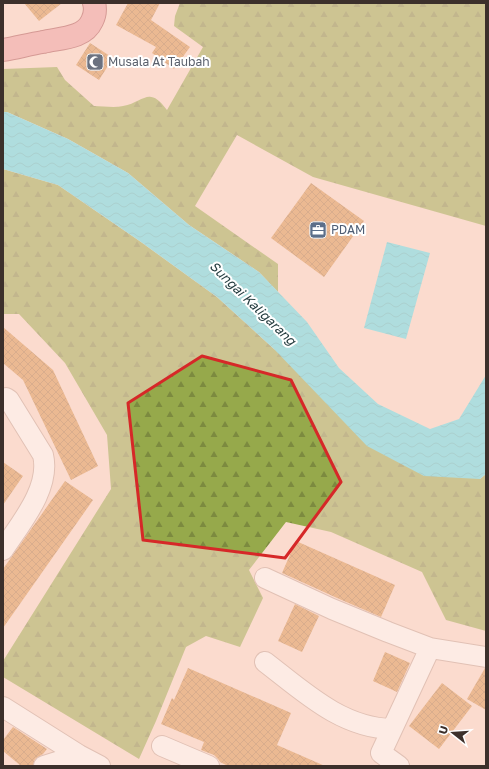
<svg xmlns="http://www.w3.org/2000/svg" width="489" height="769" viewBox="0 0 489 769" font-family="'Golos Text',sans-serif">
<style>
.forest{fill:url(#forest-firs)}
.water{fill:url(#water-waves)}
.building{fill:url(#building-cross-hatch)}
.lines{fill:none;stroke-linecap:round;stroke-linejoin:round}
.minor-casing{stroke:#c2a397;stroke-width:22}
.major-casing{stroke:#a64b4f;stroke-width:24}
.minor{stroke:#fff;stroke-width:20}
.major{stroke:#ec9ba1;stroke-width:22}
.marked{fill:none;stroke:#d62828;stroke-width:3;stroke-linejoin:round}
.labels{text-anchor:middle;stroke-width:4;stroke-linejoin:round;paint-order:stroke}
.worship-label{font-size:12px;fill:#5b616d;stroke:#fff;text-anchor:start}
.service-label{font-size:12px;fill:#4e5e75;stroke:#fff;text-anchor:start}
.water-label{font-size:13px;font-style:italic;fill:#253d40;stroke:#fff}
</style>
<defs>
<pattern id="forest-firs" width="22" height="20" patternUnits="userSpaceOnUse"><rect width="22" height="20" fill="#96a94b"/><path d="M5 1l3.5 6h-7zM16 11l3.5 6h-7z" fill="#7c8a3f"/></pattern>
<pattern id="water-waves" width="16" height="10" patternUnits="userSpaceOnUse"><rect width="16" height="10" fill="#53e1f1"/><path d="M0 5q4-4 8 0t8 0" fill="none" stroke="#49c1cf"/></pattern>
<pattern id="building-cross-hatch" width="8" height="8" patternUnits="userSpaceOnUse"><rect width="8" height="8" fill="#d7914a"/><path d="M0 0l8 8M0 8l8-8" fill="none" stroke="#b0773e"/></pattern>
</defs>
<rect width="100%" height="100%" fill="#fbdbce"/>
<!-- forest -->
<path class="forest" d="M180,3H486V226L313,177L237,135L195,206L278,264V292L259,272L189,225L128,173L68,139L7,112H3V69L57,67L65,80L94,106C103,106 114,108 123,106C144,102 149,85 167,110L203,47L174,26L175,16Z
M3,169L58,185L141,242L217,297L274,349L480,479L486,474V631L446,620L422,572L331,532L286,522L249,570L263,598L240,647L206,636L186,647L156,721L139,759L3,677V661L111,489L107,435L65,363L19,314H3Z"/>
<!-- water -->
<path class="water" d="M3,112H7L68,139L128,173L189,225L259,272L307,322L339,368L378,404L430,429L459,419L486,375V474L480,479L424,476L367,446L274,349L217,297L141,242L58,185L3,169Z
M387,242L430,253L406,339L364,328Z"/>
<!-- building -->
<path class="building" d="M24,3H62L39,21Z
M128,3H160L151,20L190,47L174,69L152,53L156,47L116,25Z
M90,43L113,58L99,80L76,65Z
M311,183L364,221L324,277L271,238Z
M3,327L53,370L98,466L71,480L23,380L3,363Z
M3,462L23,476L3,505Z
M65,481L93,500L3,628V569Z
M296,541L395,585L381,617L337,598L282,573Z
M295,604L319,616L302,652L278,641Z
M385,652L410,663L397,692L373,681Z
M188,668L291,713L277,745L325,766H228L220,762L218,759L214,755L201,750L204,742L161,724L172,698L174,700Z
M485,668H486V710L467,699Z
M442,683L472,706L439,749L409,726Z
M13,727L47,749L43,754L35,759L33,766H21L3,751V740Z"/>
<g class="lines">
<defs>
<path id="minor" d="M3,399L6,398L9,400L43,455C51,488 20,524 3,550
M265,578L332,609L388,632L430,648L486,657
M265,662C303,691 341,728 392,729
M3,707L79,755L100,766
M162,746L209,766
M44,766L79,755L82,762
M399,766L381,753L430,648"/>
<path id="major" d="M3,50C16,48 30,44 43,42C59,38 84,39 92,21C95,15 96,10 94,3"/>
</defs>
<!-- minor casing -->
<use href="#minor" class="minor-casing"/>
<!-- major casing -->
<use href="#major" class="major-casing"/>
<!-- minor -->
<use href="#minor" class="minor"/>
<!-- major -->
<use href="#major" class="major"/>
</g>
<!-- marked area -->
<path d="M0 0H489V769H0ZM202,356L291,380L341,482L285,558L143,540L128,403Z" fill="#fbdbce" fill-opacity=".55" fill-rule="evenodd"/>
<path class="marked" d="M202,356L291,380L341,482L285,558L143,540L128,403Z"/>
<!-- icons -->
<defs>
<symbol id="mosque-square" viewBox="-11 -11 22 22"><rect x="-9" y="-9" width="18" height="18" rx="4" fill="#6b7280" stroke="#fff"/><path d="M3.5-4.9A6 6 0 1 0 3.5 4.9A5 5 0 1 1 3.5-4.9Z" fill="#fff"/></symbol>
<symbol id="office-square" viewBox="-11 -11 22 22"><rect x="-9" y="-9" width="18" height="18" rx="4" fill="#5c6f8a" stroke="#fff"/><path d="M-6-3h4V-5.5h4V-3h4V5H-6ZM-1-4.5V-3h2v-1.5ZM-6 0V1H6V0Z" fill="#fff"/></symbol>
</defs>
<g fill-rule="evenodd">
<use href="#mosque-square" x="85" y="52" width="20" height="20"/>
<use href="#office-square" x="308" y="220" width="20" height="20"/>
</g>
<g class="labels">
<!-- worship labels -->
<g class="worship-label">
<text x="108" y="66">Musala At Taubah</text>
</g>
<!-- service labels -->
<g class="service-label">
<text x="331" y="234">PDAM</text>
</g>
<!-- water labels -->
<g class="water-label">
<text transform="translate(253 303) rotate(44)" y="5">Sungai Kaligarang</text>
</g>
</g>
<!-- border -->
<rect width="489" height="769" fill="none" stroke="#3c302b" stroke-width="8"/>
<!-- north arrow -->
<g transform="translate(453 733) rotate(287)" stroke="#ffffff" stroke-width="3" paint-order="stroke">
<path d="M0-3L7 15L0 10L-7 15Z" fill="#3c302b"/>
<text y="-6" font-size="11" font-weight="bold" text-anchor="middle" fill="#3c302b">U</text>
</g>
</svg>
